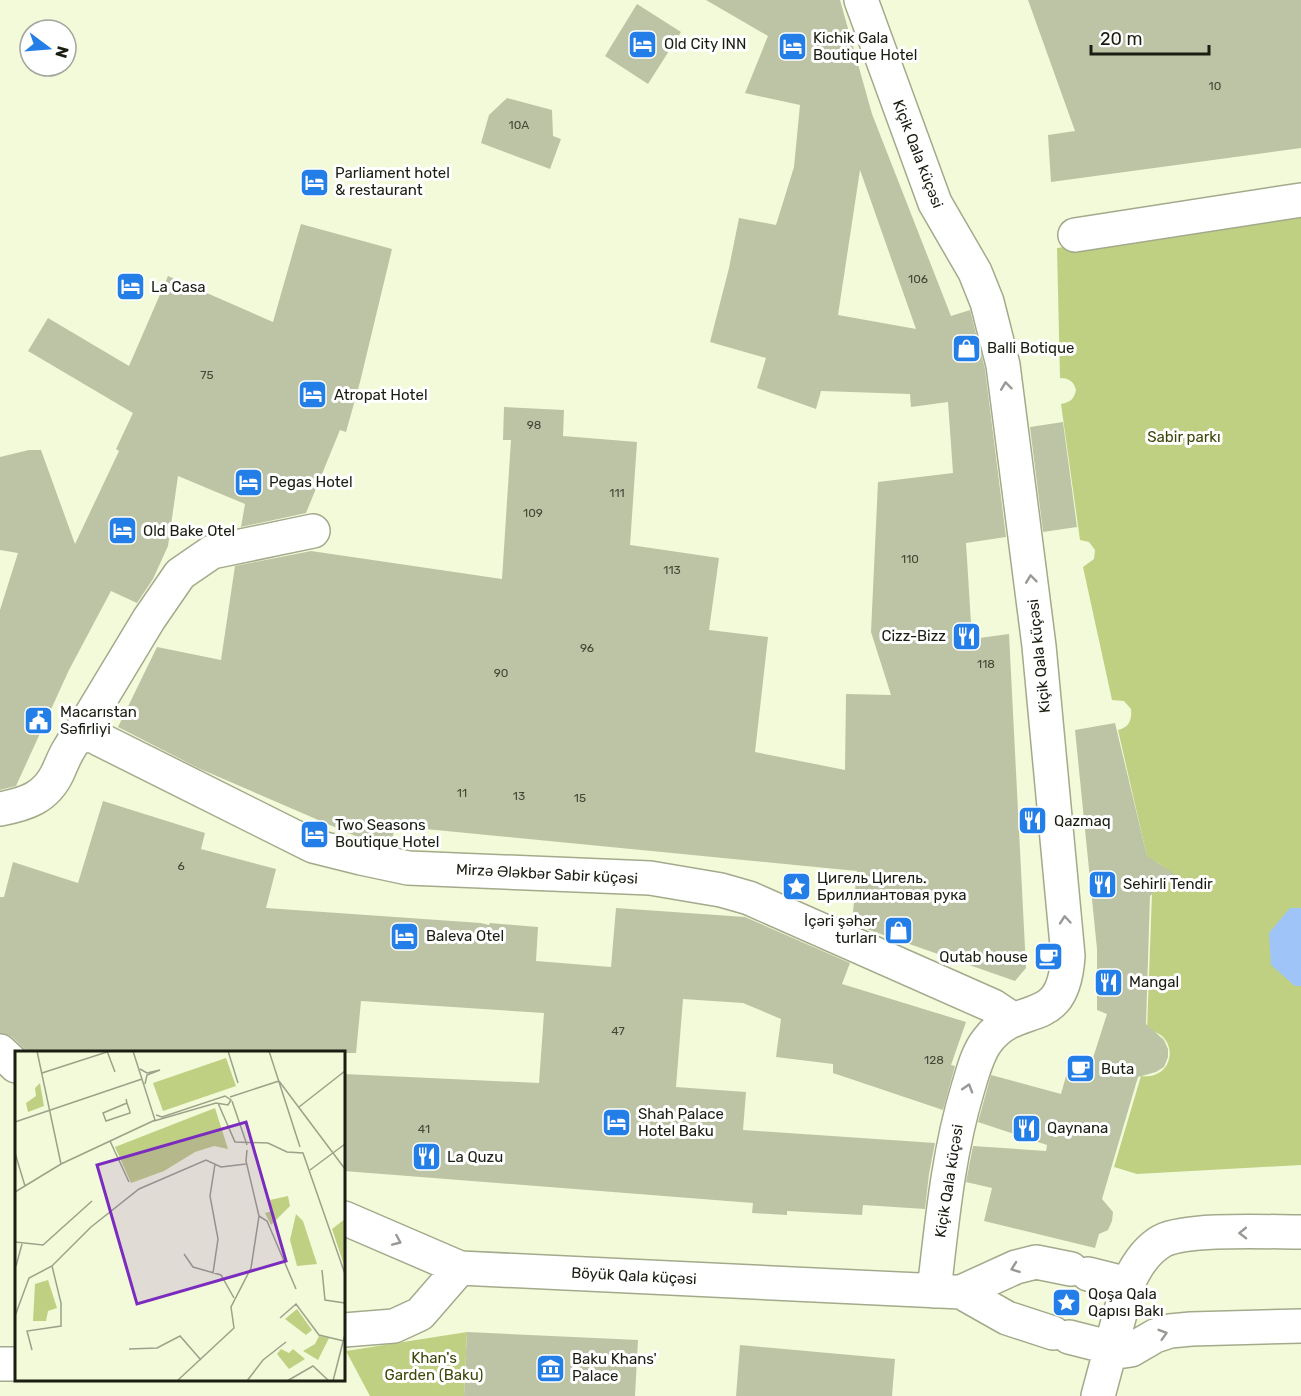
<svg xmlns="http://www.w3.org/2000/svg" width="1301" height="1396" viewBox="0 0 1301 1396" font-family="Rubik,sans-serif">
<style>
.green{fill:#c0d082}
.water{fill:#9fc5f8}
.building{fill:#bdc4a5;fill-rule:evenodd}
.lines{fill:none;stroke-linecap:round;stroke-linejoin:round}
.minor-casing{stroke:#a3aa8c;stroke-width:36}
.minor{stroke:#fff;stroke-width:33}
.oneway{stroke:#989994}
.labels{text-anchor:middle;stroke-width:6;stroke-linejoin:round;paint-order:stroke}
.number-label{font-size:12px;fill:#434736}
.poi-label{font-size:15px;fill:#1a1d11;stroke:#fff;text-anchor:start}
.street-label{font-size:15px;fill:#1a1d11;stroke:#fff}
.park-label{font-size:15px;fill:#3d4609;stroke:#fff}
.inset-road{fill:none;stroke:#9ca289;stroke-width:1.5}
.view{fill:#7b2cbf;fill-opacity:0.15;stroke:#7b2cbf;stroke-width:3}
.inset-edge{fill:none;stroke:#1a1d11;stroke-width:3}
</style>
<rect width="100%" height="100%" fill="#f2fad9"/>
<!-- green -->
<path class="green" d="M1301,215V1165L1137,1174L1114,1167L1141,1076C1175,1081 1181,1034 1147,1030L1152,893C1173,887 1169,860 1148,861L1118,730C1129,727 1132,721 1131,709L1124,701L1112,700L1083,567L1094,559L1095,550L1089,542L1080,540L1061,404C1071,402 1074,399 1076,390C1074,381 1068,378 1060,378L1057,248Z
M467,1332L464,1396H370L346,1351Z"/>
<!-- water -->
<path class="water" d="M1290,908H1301V986H1295L1271,965L1269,933Z"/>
<!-- building -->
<path class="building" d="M706,0H840L872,114L951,316L970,310L985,369L1006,537L966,543L972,639L1009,634L1026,968L1015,981L855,925H861L852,922L857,871L395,826L391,845L360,838L198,768L118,727L157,647L221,660L235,566L311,551L502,579L511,440H503L504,407L564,410L563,436L637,442L630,545L719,558L709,630L768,637L755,752L845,770L846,694L891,695L871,632L878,482L953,473L948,402L911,407L910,394L821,391L816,409L757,388L766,358L710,342L729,268L739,218L776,225L794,167L800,105L745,93L768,36ZM860,170L916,329L838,315Z
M1028,0H1301V148L1051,182L1048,135L1075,131Z
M637,4L681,32L648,84L605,56Z
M507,98L552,110L553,136L561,139L550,169L481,143L489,115Z
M301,224L392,249L360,382L346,432L340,430L306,513L241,527L245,504L178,476L168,546L153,579L137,603L111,591L69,670L16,786L0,790V610L18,553L0,550V457L29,450H41L75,544L119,451L116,449L133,413L28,351L48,318L129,366L168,276L273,322Z
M1063,422L1077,527L1043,532L1030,427Z
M1115,723L1147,856L1175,874L1150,896L1146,1024L1164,1040L1168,1049V1057L1164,1067L1156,1072L1138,1077L1102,1199L1113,1212L1112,1221L1108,1230L1099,1234L1095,1248L984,1221L992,1188L966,1182L973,1146L1046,1151L1047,1145L978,1122L991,1075L1061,1094L1072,1055L1092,1061L1107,1014L1097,1010V949L1075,730Z
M103,801L205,833L201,849L276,869L266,908L481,923L489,925L490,923L538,927L536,961L611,967L616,908L745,917L850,963L842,984L966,1022L951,1065L955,1066L943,1110L833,1073V1064L776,1057L781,1019L743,1003L683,999L676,1087L746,1092L743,1130L935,1143L929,1174L925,1209L863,1205L862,1215L787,1211V1215L752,1213L753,1203L344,1171V1074L539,1083L544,1013L361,1001L356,1053H29L12,1037L0,1033V897H4L13,862L78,883Z
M467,1332L638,1340L635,1396H464Z
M740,1345L895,1359L892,1396H736Z"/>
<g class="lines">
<defs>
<path id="minor" d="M861,0L935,203L975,272L987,302L1003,365L1039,646L1068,956C1063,1033 1019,998 987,1041C977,1054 973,1072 968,1088C948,1154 942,1222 934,1291
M1075,235L1301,200
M79,735L93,736L313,846L361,858L408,868L650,878L721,890L749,898L993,1006L1014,1020
M0,809C26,804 46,798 58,772C64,758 69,746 79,735L149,619L180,574L212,552L313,531
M0,1051L16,1066
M344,1218L460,1268L961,1292L1016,1267L1036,1262L1071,1269
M1088,1274L1128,1284
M961,1292L1007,1318L1053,1333
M344,1330L394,1326L420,1314L460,1268
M1069,1337L1124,1351L1131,1350L1155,1336L1170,1331L1191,1329L1301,1326
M0,1364H16
M1098,1396L1128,1284C1135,1268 1146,1250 1162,1241C1188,1228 1268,1232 1301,1232"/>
</defs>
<!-- minor casing -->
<use href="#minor" class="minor-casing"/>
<!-- minor -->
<use href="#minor" class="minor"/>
</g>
<!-- one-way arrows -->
<defs><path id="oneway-chevron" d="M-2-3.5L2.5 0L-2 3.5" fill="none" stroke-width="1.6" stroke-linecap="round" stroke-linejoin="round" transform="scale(1.5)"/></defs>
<g class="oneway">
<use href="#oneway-chevron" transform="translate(1006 386) rotate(-97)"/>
<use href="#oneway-chevron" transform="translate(1031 579) rotate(-97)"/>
<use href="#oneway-chevron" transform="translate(1065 920) rotate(-95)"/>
<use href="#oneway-chevron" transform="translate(968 1088) rotate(-73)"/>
<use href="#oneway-chevron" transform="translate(1243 1233) rotate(179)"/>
<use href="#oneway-chevron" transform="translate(397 1241) rotate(23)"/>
<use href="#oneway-chevron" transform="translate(1015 1268) rotate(160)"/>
<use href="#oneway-chevron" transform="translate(1163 1334) rotate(-17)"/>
</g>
<!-- icons -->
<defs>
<symbol id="hotel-square" viewBox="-11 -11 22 22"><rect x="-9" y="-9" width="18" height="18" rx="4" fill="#237ee8" stroke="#fff"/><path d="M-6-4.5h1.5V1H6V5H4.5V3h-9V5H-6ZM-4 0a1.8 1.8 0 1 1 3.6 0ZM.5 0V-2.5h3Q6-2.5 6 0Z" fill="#fff"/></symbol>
<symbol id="shop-square" viewBox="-11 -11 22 22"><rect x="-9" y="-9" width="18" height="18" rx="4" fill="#237ee8" stroke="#fff"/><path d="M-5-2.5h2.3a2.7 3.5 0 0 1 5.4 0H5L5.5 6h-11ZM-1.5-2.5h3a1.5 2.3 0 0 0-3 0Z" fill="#fff"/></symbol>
<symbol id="restaurant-square" viewBox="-11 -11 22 22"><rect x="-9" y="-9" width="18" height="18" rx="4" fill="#237ee8" stroke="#fff"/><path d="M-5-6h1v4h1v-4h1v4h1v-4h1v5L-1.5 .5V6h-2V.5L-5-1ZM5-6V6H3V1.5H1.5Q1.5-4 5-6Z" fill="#fff"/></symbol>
<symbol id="civic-square" viewBox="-11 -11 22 22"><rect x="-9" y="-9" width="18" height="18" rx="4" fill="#237ee8" stroke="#fff"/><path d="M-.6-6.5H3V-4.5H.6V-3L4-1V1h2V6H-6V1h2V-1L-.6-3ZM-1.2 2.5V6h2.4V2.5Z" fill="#fff"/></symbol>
<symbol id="sight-square" viewBox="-11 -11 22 22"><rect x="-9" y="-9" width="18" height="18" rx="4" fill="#237ee8" stroke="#fff"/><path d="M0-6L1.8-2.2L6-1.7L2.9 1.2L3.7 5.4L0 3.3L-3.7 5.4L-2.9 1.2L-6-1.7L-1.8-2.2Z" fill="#fff"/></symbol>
<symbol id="cafe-square" viewBox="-11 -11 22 22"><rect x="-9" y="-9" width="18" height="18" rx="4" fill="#237ee8" stroke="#fff"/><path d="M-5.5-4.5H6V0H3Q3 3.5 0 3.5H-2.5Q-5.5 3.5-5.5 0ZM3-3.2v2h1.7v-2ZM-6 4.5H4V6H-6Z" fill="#fff"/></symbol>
<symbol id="museum-square" viewBox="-11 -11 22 22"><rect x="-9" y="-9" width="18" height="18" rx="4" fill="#237ee8" stroke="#fff"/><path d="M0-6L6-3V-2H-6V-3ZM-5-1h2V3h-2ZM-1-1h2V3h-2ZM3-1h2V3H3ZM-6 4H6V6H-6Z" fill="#fff"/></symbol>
</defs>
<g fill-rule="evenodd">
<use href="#hotel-square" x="626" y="28" width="33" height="33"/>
<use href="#hotel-square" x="776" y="30" width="33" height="33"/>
<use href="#hotel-square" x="298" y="166" width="33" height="33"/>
<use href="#hotel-square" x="114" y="270" width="33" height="33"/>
<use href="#shop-square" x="950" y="332" width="33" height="33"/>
<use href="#hotel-square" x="296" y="378" width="33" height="33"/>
<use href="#hotel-square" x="232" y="466" width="33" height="33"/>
<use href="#hotel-square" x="106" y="514" width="33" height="33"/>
<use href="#restaurant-square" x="950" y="620" width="33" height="33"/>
<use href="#civic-square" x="22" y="704" width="33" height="33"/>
<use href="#restaurant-square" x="1016" y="804" width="33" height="33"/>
<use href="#hotel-square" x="298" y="818" width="33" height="33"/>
<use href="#restaurant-square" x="1086" y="868" width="33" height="33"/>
<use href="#sight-square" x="780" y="870" width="33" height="33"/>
<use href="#shop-square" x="882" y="914" width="33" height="33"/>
<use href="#hotel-square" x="388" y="920" width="33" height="33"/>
<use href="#cafe-square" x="1032" y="940" width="33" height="33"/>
<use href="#restaurant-square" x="1092" y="966" width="33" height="33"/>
<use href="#cafe-square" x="1064" y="1052" width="33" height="33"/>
<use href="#hotel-square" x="600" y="1106" width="33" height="33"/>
<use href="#restaurant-square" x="1010" y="1112" width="33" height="33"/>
<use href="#restaurant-square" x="410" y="1140" width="33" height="33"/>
<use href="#sight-square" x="1050" y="1286" width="33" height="33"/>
<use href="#museum-square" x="534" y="1352" width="33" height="33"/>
</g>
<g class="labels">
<!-- number labels -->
<g class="number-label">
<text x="1215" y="90">10</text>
<text x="519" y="129">10A</text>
<text x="918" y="283">106</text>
<text x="207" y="379">75</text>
<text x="534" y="429">98</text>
<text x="617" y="497">111</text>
<text x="533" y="517">109</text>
<text x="910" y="563">110</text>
<text x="672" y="574">113</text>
<text x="587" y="652">96</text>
<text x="986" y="668">118</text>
<text x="501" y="677">90</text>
<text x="462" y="797">11</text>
<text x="519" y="800">13</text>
<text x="580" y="802">15</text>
<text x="181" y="870">6</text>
<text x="618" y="1035">47</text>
<text x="934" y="1064">128</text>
<text x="424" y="1133">41</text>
</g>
<!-- poi labels -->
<g class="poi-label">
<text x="813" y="43">Kichik Gala<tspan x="813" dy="17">Boutique Hotel</tspan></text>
<text x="664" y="49">Old City INN</text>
<text x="335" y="178">Parliament hotel<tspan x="335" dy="17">&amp; restaurant</tspan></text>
<text x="151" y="292">La Casa</text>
<text x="987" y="353">Balli Botique</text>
<text x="334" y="400">Atropat Hotel</text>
<text x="269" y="487">Pegas Hotel</text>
<text x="143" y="536">Old Bake Otel</text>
<text x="946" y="641" text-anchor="end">Cizz-Bizz</text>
<text x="60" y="717">Macarıstan<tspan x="60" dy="17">Səfirliyi</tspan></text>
<text x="1054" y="826">Qazmaq</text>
<text x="335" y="830">Two Seasons<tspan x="335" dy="17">Boutique Hotel</tspan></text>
<text x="817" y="883">Цигель Цигель.<tspan x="817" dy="17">Бриллиантовая рука</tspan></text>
<text x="1123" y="889">Sehirli Tendir</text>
<text x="877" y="926" text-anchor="end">İçəri şəhər<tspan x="877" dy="17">turları</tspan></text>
<text x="426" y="941">Baleva Otel</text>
<text x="1028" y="962" text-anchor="end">Qutab house</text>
<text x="1129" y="987">Mangal</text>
<text x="1101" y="1074">Buta</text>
<text x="638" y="1119">Shah Palace<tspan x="638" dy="17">Hotel Baku</tspan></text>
<text x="1047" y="1133">Qaynana</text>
<text x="447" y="1162">La Quzu</text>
<text x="1088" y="1299">Qoşa Qala<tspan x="1088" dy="17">Qapısı Bakı</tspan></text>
<text x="572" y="1364">Baku Khans'<tspan x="572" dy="17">Palace</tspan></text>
</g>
<!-- street labels -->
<g class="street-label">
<text transform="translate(918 154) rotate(69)" y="5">Kiçik Qala küçəsi</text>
<text transform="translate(1039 656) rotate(-96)" y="5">Kiçik Qala küçəsi</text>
<text transform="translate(547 874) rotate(3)" y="5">Mirzə Ələkbər Sabir küçəsi</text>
<text transform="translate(949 1181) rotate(-81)" y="5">Kiçik Qala küçəsi</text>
<text transform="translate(634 1276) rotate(3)" y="5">Böyük Qala küçəsi</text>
</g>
<!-- park labels -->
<g class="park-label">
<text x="1184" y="442">Sabir parkı</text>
<text x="434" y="1363">Khan's<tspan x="434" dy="17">Garden (Baku)</tspan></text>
</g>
</g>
<!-- overview -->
<g transform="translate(15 1051)">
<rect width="330" height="330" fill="#f2fad9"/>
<path d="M211,7L221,35L148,60L138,32ZM25,32L29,55L13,61L11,52L21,45L20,37ZM200,57L213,98L199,95L180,101L149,120L116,132L100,96ZM273,145L275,155L256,174L250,162L257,160L255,149ZM281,163L288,170L302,213L282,215L275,189ZM330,168V217L317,178ZM33,229L42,257L33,260L31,270H18L20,233ZM282,258L297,279L291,284L270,268ZM304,285L314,287L303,309L288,300L300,293ZM266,298L274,302L278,298L290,308L274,318L262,303Z" fill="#c0d082"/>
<path class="inset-road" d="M22,0L46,113M92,0L100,21M213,0L223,32M254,0L285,96M125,18L132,22L145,19L132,24L130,33M27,22L95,0M264,30L330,118M215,46L264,30M111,48L112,52L115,61V62L91,70L88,62L112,52M217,50L232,94M203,52L220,91L253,92L272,101L288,102L330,223M284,56L330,20M139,70L201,52L213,54L216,49L210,45L147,66L141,64M0,71L127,28M95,90L114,131M0,102L10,135M295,119L330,93M0,141L46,113L140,69L118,0M244,165L252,170L281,238M0,191L28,194L77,150M169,203L178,216L206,224L219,247M1,215L7,193M307,219L310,249L330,252M198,222L203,188L195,145L200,113M0,265L14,227L37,215L76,176L124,138L191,109L206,116L231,113M265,267L281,253L304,284L329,290M114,298L142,297L165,285L186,309M17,299L12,280L46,275V252L37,215M162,330L219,277L216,256L236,217L244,165L231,110L232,99M232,330L248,309L271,291M272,330L298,315L314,330M318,330L330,283"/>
<path class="view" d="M231,71L271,210L122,253L82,114Z"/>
<rect width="330" height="330" class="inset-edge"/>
</g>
<!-- north arrow -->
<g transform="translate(48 48) rotate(106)"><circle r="28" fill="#ffffff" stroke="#a3a5a0" stroke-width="1.5"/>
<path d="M0-4.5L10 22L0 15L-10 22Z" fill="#237ee8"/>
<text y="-9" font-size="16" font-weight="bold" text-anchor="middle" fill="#1a1d11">N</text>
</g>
<!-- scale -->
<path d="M1091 45v9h118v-9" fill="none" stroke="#1a1d11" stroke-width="3"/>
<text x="1100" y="45" font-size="18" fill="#1a1d11" stroke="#ffffff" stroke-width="4.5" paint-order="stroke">20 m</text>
</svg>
